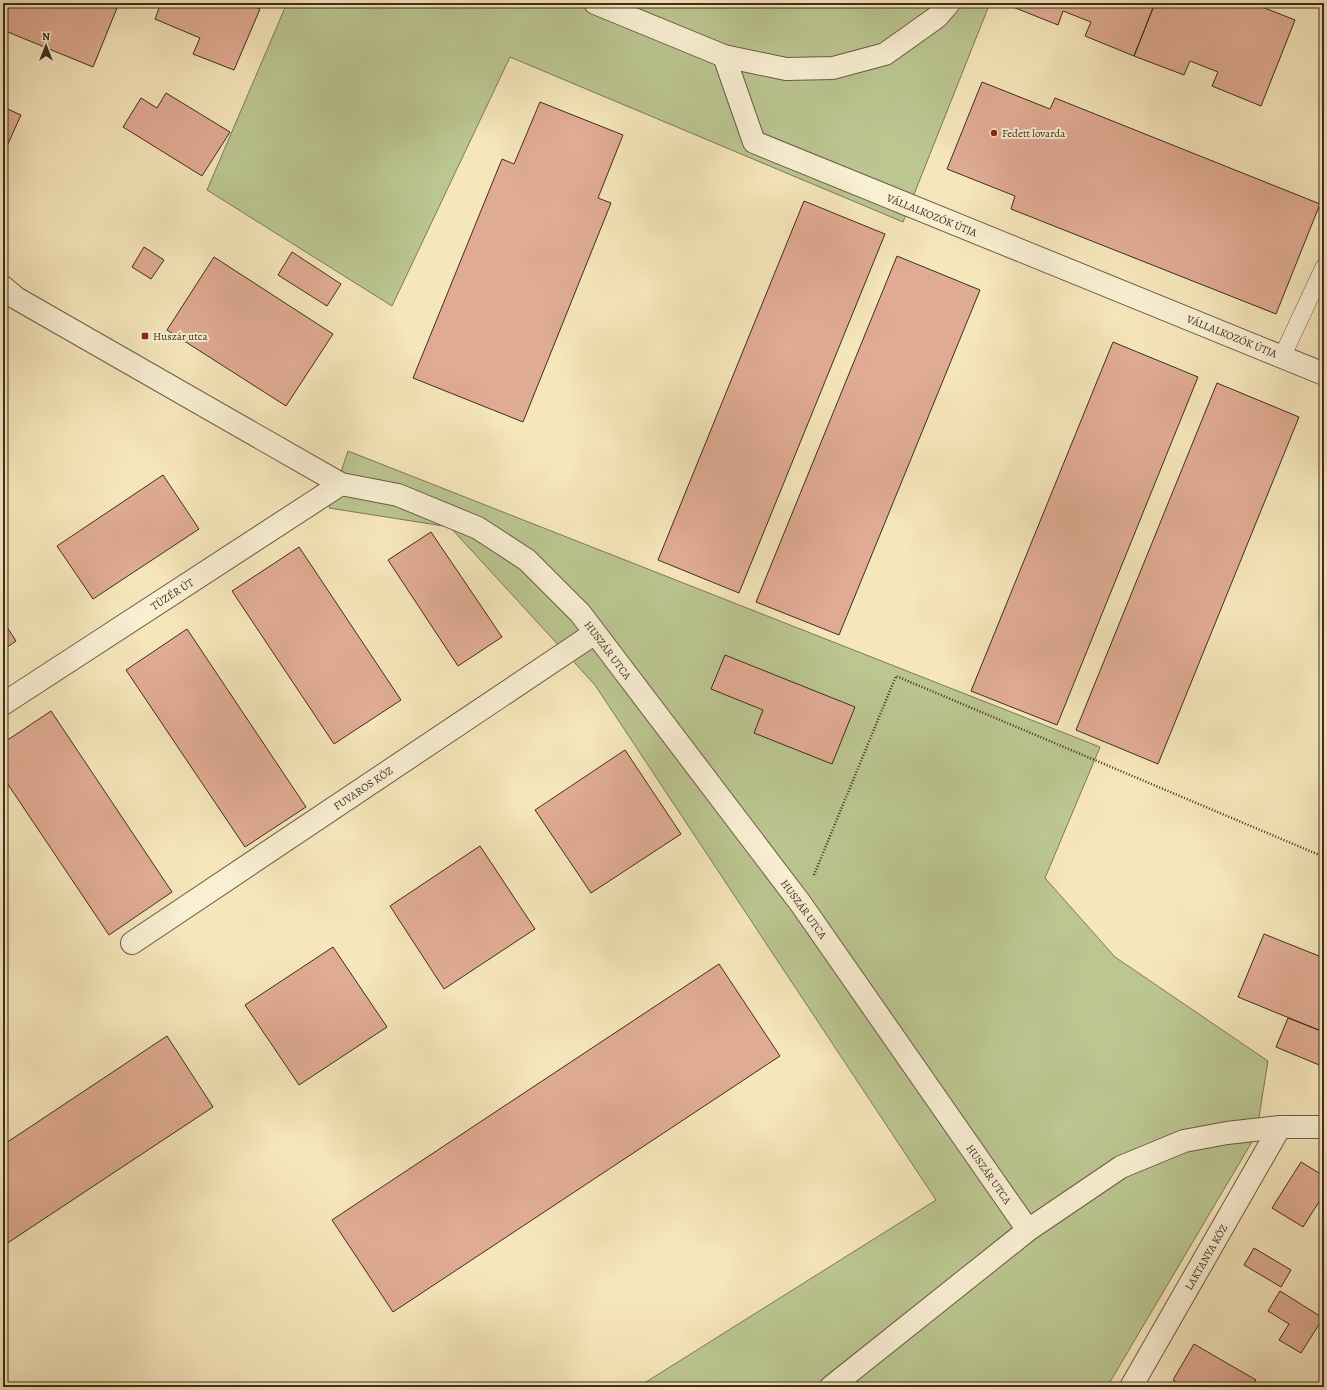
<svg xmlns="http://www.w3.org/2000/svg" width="1327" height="1390" viewBox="0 0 1327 1390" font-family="Alegreya,serif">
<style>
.green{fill:#bbc691;stroke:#7c7a56}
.building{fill:#e0ab94;stroke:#3d2e1c}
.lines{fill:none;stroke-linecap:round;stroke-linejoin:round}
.service-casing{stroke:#6b5c44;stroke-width:18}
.minor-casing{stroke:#6b5c44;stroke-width:24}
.path{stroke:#3d2e1c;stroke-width:2.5;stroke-dasharray:1 2;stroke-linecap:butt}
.service{stroke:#f9efd3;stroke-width:17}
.minor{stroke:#f9efd3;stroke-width:22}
.poi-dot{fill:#8f2418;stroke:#f9efd3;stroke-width:1.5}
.labels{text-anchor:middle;stroke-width:4;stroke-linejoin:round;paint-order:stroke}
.poi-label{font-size:11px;fill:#3d2e1c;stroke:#f9efd3;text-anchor:start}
.street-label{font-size:11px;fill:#3d2e1c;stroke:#f9efd3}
</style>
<rect width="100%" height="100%" fill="#f6e6bb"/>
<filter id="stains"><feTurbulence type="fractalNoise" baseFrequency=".005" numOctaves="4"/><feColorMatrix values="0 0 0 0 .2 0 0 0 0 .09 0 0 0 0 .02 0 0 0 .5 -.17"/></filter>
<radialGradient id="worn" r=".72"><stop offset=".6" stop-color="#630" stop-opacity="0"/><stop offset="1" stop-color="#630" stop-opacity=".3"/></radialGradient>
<!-- green -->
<path class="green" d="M287,3H990L903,222L510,57L392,306L207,190Z
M348,451L1100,747L1045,878L1115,957L1268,1061L1256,1135L1107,1387H638L936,1200L595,685L450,527L329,508Z"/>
<!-- building -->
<path class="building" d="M3,3H119L93,67L3,30Z
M161,3H246L260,9L234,70L193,54L200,38L155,19Z
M1008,3H1155L1134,56L1085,36L1091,22L1063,11L1058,25L1008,5Z
M1155,3H1252L1295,20L1261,106L1212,86L1218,72L1190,61L1184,75L1134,56Z
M982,82L1050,109L1055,98L1320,204L1276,314L1011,209L1015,196L947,169Z
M166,93L230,132L202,176L123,127L141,98L157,108Z
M540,102L623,135L598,198L611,203L523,422L413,378L502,159L514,164Z
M3,107L21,115L3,155Z
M804,201L885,234L739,593L658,560Z
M144,247L164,260L151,279L132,267Z
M292,252L341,284L327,306L278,275Z
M897,256L980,290L839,635L756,602Z
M214,257L333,334L286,406L167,330Z
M1113,342L1198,377L1057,725L971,691Z
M1217,383L1299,417L1158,764L1076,730Z
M163,475L199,529L93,599L57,546Z
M431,532L502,637L458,666L388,560Z
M299,547L401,700L334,744L232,591Z
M3,621L16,641L3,650Z
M187,629L306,807L245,847L126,670Z
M725,655L855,707L832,764L754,733L763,710L711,689Z
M51,711L172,892L109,935L3,777V743Z
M625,750L681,834L591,893L535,810Z
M480,846L535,929L444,989L390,906Z
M1264,934L1324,958V1024L1321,1031L1238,997Z
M333,947L387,1027L299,1085L245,1005Z
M719,964L780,1056L393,1312L332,1220Z
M1288,1018L1324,1032V1067L1276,1047Z
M167,1036L213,1107L3,1246V1145Z
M1301,1162L1324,1176V1194L1303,1227L1272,1208Z
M1254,1248L1291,1270L1281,1287L1244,1265Z
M1280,1291L1323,1318L1301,1353L1279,1340L1289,1324L1268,1311Z
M1194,1344L1256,1380L1254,1384L1258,1387H1186L1173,1380Z"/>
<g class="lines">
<defs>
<path id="service" d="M1282,357L1324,267"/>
<path id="minor" d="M595,3L724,56L786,69L833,68L885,54L937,17L949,3
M724,56L754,142L1324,374
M3,287L16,298L341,484L398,495L478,528L527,560L580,613L801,904L1028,1230
M3,704L341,484
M132,943L595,633
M831,1387L1028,1230L1121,1167L1184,1141L1227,1133L1280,1127H1324
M1131,1387L1280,1127"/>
</defs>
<!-- service casing -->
<use href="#service" class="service-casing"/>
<!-- minor casing -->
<use href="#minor" class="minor-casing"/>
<!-- path -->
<path class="path" d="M814,875L896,676L1324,857"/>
<!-- service -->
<use href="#service" class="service"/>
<!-- minor -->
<use href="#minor" class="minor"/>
</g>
<!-- markers -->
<g class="poi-dot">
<circle cx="994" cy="133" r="4"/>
<rect x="141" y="332" width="8" height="8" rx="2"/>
</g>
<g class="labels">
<!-- poi labels -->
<g class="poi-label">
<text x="1002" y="137">Fedett lovarda</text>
<text x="153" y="340">Huszár utca</text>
</g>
<!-- street labels -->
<g class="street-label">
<text transform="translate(932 215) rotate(22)" y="4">VÁLLALKOZÓK ÚTJA</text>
<text transform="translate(1232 336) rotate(22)" y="4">VÁLLALKOZÓK ÚTJA</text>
<text transform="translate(172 594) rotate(-33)" y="4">TÜZÉR ÚT</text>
<text transform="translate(608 650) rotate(53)" y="4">HUSZÁR UTCA</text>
<text transform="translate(363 788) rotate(-34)" y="4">FUVAROS KÖZ</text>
<text transform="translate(804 909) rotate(54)" y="4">HUSZÁR UTCA</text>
<text transform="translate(989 1174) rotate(55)" y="4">HUSZÁR UTCA</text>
<text transform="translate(1206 1257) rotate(-60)" y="4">LAKTANYA KÖZ</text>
</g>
</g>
<!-- margin -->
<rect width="1327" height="1390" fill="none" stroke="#f6e6bb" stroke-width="16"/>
<rect x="4" y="4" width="1319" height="1382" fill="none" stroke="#3d2e1c" stroke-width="2"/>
<rect x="8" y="8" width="1311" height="1374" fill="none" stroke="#3d2e1c"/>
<!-- north arrow -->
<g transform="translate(46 46)" stroke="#f9efd3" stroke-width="3" paint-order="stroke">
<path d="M0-3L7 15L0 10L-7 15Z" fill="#3d2e1c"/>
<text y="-6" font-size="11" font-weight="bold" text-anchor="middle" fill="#3d2e1c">N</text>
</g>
<rect width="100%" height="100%" filter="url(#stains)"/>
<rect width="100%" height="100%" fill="url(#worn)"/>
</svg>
